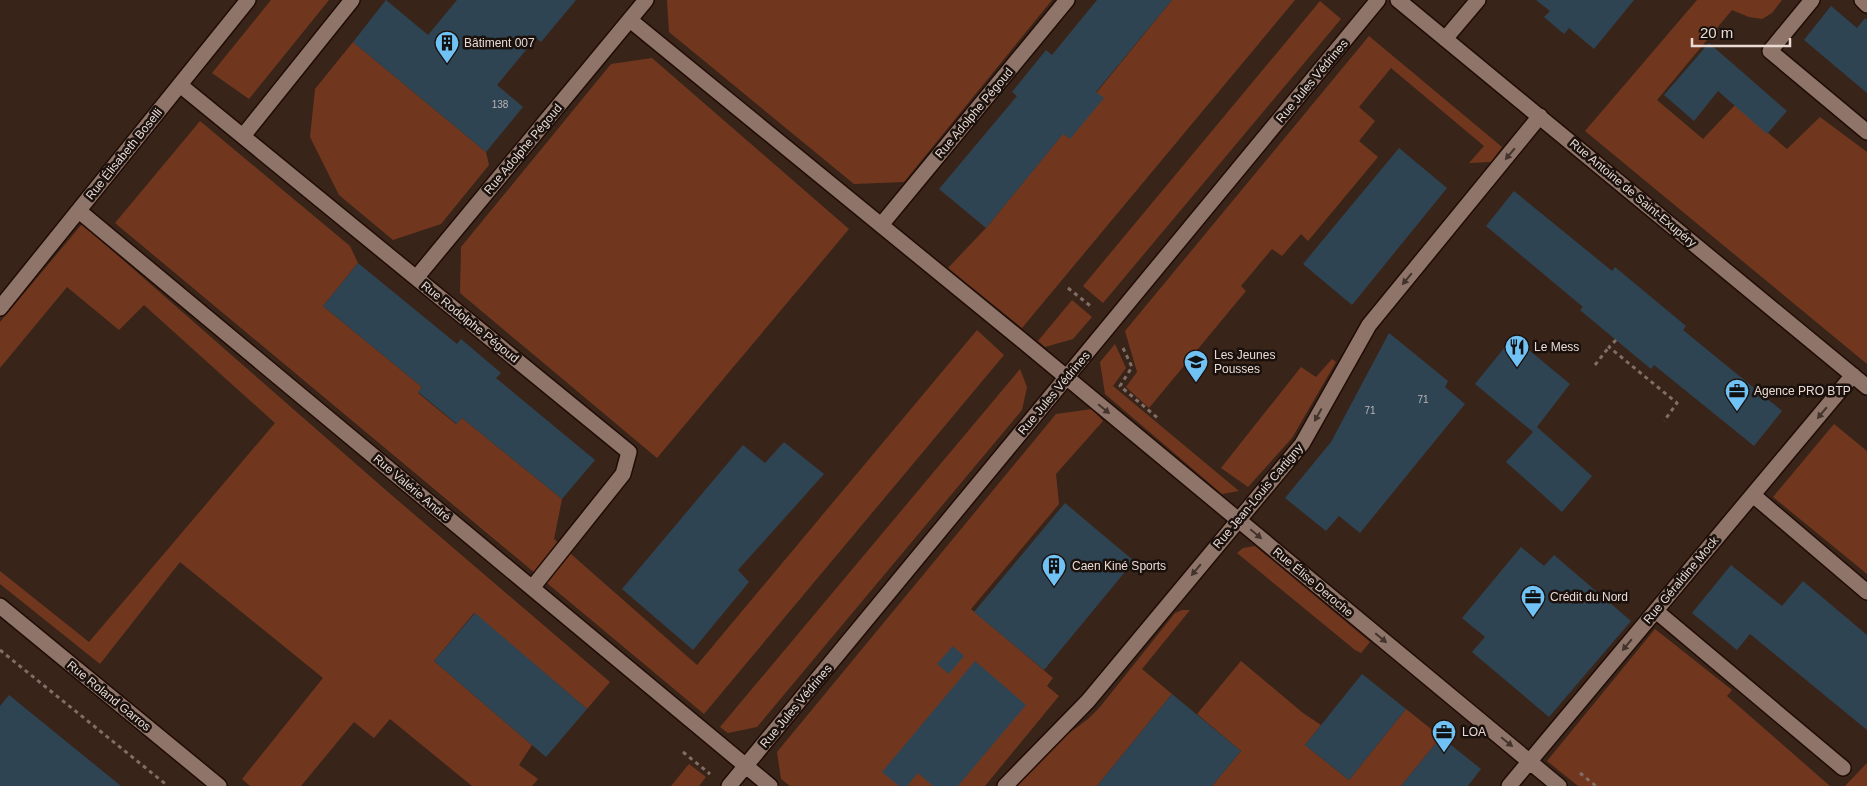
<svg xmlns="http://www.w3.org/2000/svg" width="1867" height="786" viewBox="0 0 1867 786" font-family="Arial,sans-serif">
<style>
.green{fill:#71371e}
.building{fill:#2e4453}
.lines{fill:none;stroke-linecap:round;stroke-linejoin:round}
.minor-casing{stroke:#200c05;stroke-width:18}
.path{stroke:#816e66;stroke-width:3;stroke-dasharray:4 4;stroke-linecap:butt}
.minor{stroke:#8e7469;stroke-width:15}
.oneway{fill:#43332d}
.labels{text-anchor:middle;stroke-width:5;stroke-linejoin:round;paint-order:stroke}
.number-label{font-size:10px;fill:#bab4b4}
.poi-label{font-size:12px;fill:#e9dad4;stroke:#1a100c;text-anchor:start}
.street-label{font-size:12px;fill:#e9dad4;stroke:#1a100c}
</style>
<rect width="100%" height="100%" fill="#39241a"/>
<!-- green -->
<path class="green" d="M271,0H329L249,99L212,73Z
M667,0H1052L904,182L854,184L669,32Z
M1172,0H1295L1022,328L948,268L986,228Z
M1697,0H1782L1772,13L1762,19L1749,17L1732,10L1657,100L1703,139L1735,105L1787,149L1820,117L1867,152V364L1585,131Z
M1320,1L1341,19L1103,303L1083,286Z
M1369,36L1502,147L1491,162L1469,163L1484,146L1391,68L1359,107L1375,121L1359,141L1378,157L1308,241L1301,234L1282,256L1272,249L1241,286L1246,291L1149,408L1126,387L1137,372L1125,331Z
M353,42L486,152L489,165L441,224L393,240L339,195L310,137L315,89Z
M652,58L849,229L657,458L460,293L461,247L611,64Z
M200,121L350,246L358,263L323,306L422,387L418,393L456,424L462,418L562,499L554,539L697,665L977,330L1004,355L704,714L115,223Z
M82,224L388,492L610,682L587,709L474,613L434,661L532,745L519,765L538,779L532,786H472L390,719L374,738L354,722L301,786H250L242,779L323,678L180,562L100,664L0,584V571L89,642L275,423L144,305L119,330L67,287L0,368V322Z
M1072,300L1092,317L1073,339L1045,347L1038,341Z
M1115,344L1126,368L1113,386L1239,491L1222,494L1105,394L1100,362Z
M1332,359L1336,362L1292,438L1248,487L1221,468L1301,367L1316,377Z
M1020,369L1027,387L1022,410L757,727L728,733L720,727Z
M1092,409L1103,421L1056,474L1059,504L971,609L1053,678L1047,686L1059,696L985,786H790L781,779L777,752L1056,414Z
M1834,424L1867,451V574L1773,497Z
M1255,546L1370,642L1361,653L1355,650L1237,553L1243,548Z
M1182,610H1190L1142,669L1172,694L1097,786H1018L1016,784L1057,742L1088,719L1100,707L1175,613Z
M1655,629L1732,690L1727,696L1830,786H1578L1547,761Z
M1241,661L1303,713L1321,725L1305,745L1349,780L1406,709L1441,737L1401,786H1212L1241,751L1197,714Z
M1867,763V786H1845Z
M689,764L706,777L699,786H671Z"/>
<!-- building -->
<path class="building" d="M386,0L428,35L457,0H576L541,42L536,38L497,85L523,107L486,152L353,42Z
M1097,0H1172L1096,92L1104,98L1070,139L1063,134L986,228L939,189L1017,96L1012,92L1046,50L1052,55Z
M1536,0H1634L1594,49L1569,28L1564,34L1544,17L1550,11Z
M1831,6L1857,28L1865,18L1867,20V93L1804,40Z
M1709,43L1787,111L1767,134L1718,91L1694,121L1664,95Z
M1399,148L1447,188L1352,305L1303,264Z
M1514,191L1612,271L1615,267L1686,326L1683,330L1782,411L1754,446L1654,365L1651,369L1616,340L1580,310L1583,307L1486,226Z
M358,263L457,344L461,339L501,373L496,378L595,460L562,499L462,418L457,424L418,392L422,387L323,306Z
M1389,333L1448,381L1445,387L1465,404L1360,533L1339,516L1326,531L1285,498L1331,442Z
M1513,337L1570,384L1537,427L1592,476L1562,512L1506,462L1533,432L1475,384Z
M784,442L824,474L738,570L749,582L693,650L622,589L743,445L765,463Z
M1065,503L1134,561L1044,670L974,612Z
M1521,547L1544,566L1554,555L1631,621L1549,717L1472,652L1485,637L1462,618Z
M1731,565L1782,606L1803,581L1867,635V730L1750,634L1737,650L1692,613Z
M475,613L587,709L546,757L434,661Z
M953,646L964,656L949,674L937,664Z
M975,661L1026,705L958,786H933L918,773L907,786H899L882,772Z
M1362,674L1406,709L1349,780L1305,745Z
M1172,694L1241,751L1212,786H1097Z
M9,695L121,786H0V706Z
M1441,737L1481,769L1468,786H1401Z"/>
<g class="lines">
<defs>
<path id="minor" d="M1398,0L1867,387
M1812,0L1770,51L1867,132
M1862,0L1867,5
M630,20L1024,342L1559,786
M1445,39L1478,0
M180,85L629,452L623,474L532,588
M243,136L352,0
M79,211L770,786
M881,225L1067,0
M416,278L646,0
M0,308L248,0
M1753,495L1867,592
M0,606L219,786
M1656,611L1843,768
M729,786L1378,0
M1005,786L1088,701L1302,444L1369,325L1540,116
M1509,786L1853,375"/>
</defs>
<!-- minor casing -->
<use href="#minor" class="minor-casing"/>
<!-- path -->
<path class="path" d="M1068,288L1093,308
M1616,340L1609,347L1677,403L1664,421
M1123,348L1132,367L1120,386L1160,420
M1595,365L1609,347
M0,650L168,786
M683,752L710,774
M1580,773L1596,786"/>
<!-- minor -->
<use href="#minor" class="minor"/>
</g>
<!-- one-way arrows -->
<defs><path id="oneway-solid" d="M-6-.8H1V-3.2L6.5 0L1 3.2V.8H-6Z" transform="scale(1.25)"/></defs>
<g class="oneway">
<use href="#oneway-solid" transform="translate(1510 154) rotate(130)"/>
<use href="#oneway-solid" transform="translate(1407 279) rotate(130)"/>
<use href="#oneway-solid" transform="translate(1104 409) rotate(39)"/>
<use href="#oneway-solid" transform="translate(1822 413) rotate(130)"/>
<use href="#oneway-solid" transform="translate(1318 415) rotate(119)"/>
<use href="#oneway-solid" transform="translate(1256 534) rotate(40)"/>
<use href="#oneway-solid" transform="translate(1196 570) rotate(130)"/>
<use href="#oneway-solid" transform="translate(1381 638) rotate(40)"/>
<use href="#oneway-solid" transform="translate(1627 645) rotate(130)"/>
<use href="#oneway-solid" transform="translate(1507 742) rotate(39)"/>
</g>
<!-- icons -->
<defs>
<symbol id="building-pin" viewBox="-11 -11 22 30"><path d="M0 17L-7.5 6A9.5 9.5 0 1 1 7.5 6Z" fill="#70c1f4" stroke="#1a100c"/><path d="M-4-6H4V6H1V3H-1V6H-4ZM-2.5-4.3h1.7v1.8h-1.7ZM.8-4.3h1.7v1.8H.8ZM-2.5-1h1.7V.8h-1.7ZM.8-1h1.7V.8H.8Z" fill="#111"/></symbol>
<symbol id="restaurant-pin" viewBox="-11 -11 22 30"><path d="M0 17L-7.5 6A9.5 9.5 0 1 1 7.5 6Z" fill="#70c1f4" stroke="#1a100c"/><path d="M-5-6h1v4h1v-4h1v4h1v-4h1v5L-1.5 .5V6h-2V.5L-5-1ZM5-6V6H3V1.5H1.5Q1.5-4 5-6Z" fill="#111"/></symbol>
<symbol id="school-pin" viewBox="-11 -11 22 30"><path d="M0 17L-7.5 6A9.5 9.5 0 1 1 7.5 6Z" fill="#70c1f4" stroke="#1a100c"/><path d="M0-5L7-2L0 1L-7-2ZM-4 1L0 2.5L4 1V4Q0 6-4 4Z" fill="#111"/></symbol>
<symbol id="office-pin" viewBox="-11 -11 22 30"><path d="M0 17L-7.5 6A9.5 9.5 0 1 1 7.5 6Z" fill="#70c1f4" stroke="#1a100c"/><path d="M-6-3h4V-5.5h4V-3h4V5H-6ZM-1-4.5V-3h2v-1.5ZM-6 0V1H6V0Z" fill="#111"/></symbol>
</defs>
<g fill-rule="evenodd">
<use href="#building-pin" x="433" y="29" width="28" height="38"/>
<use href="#restaurant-pin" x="1503" y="333" width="28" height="38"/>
<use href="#school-pin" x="1182" y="348" width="28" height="38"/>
<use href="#office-pin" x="1723" y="377" width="28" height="38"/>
<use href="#building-pin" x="1040" y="552" width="28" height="38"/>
<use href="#office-pin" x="1519" y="583" width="28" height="38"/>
<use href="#office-pin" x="1430" y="718" width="28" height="38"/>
</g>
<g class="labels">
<!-- number labels -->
<g class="number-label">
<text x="500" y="108">138</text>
<text x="1423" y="403">71</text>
<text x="1370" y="414">71</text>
</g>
<!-- poi labels -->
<g class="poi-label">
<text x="464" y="47">Bâtiment 007</text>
<text x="1534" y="351">Le Mess</text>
<text x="1214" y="359">Les Jeunes<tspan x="1214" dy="14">Pousses</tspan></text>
<text x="1754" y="395">Agence PRO BTP</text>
<text x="1072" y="570">Caen Kiné Sports</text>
<text x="1550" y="601">Crédit du Nord</text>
<text x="1462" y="736">LOA</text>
</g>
<!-- street labels -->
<g class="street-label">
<text transform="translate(1312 81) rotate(-50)" y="4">Rue Jules Védrines</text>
<text transform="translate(974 113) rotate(-50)" y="4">Rue Adolphe Pégoud</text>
<text transform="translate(523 149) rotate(-50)" y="4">Rue Adolphe Pégoud</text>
<text transform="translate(124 154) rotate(-51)" y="4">Rue Élisabeth Boselli</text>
<text transform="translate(1633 193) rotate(40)" y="4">Rue Antoine de Saint-Exupéry</text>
<text transform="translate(470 322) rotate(39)" y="4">Rue Rodolphe Pégoud</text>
<text transform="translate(1054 393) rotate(-50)" y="4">Rue Jules Védrines</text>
<text transform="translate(412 488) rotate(40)" y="4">Rue Valérie André</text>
<text transform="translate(1258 496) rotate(-50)" y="4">Rue Jean-Louis Cartigny</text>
<text transform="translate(1681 580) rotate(-50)" y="4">Rue Géraldine Mock</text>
<text transform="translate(1313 582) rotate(40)" y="4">Rue Élise Deroche</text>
<text transform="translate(109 696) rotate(39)" y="4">Rue Roland Garros</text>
<text transform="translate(796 706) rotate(-50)" y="4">Rue Jules Védrines</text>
</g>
</g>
<!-- scale -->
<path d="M1692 38v8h98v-8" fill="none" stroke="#e9dad4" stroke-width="2.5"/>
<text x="1700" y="38" font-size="15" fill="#e9dad4" stroke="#1a100c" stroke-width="4" paint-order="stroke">20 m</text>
</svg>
